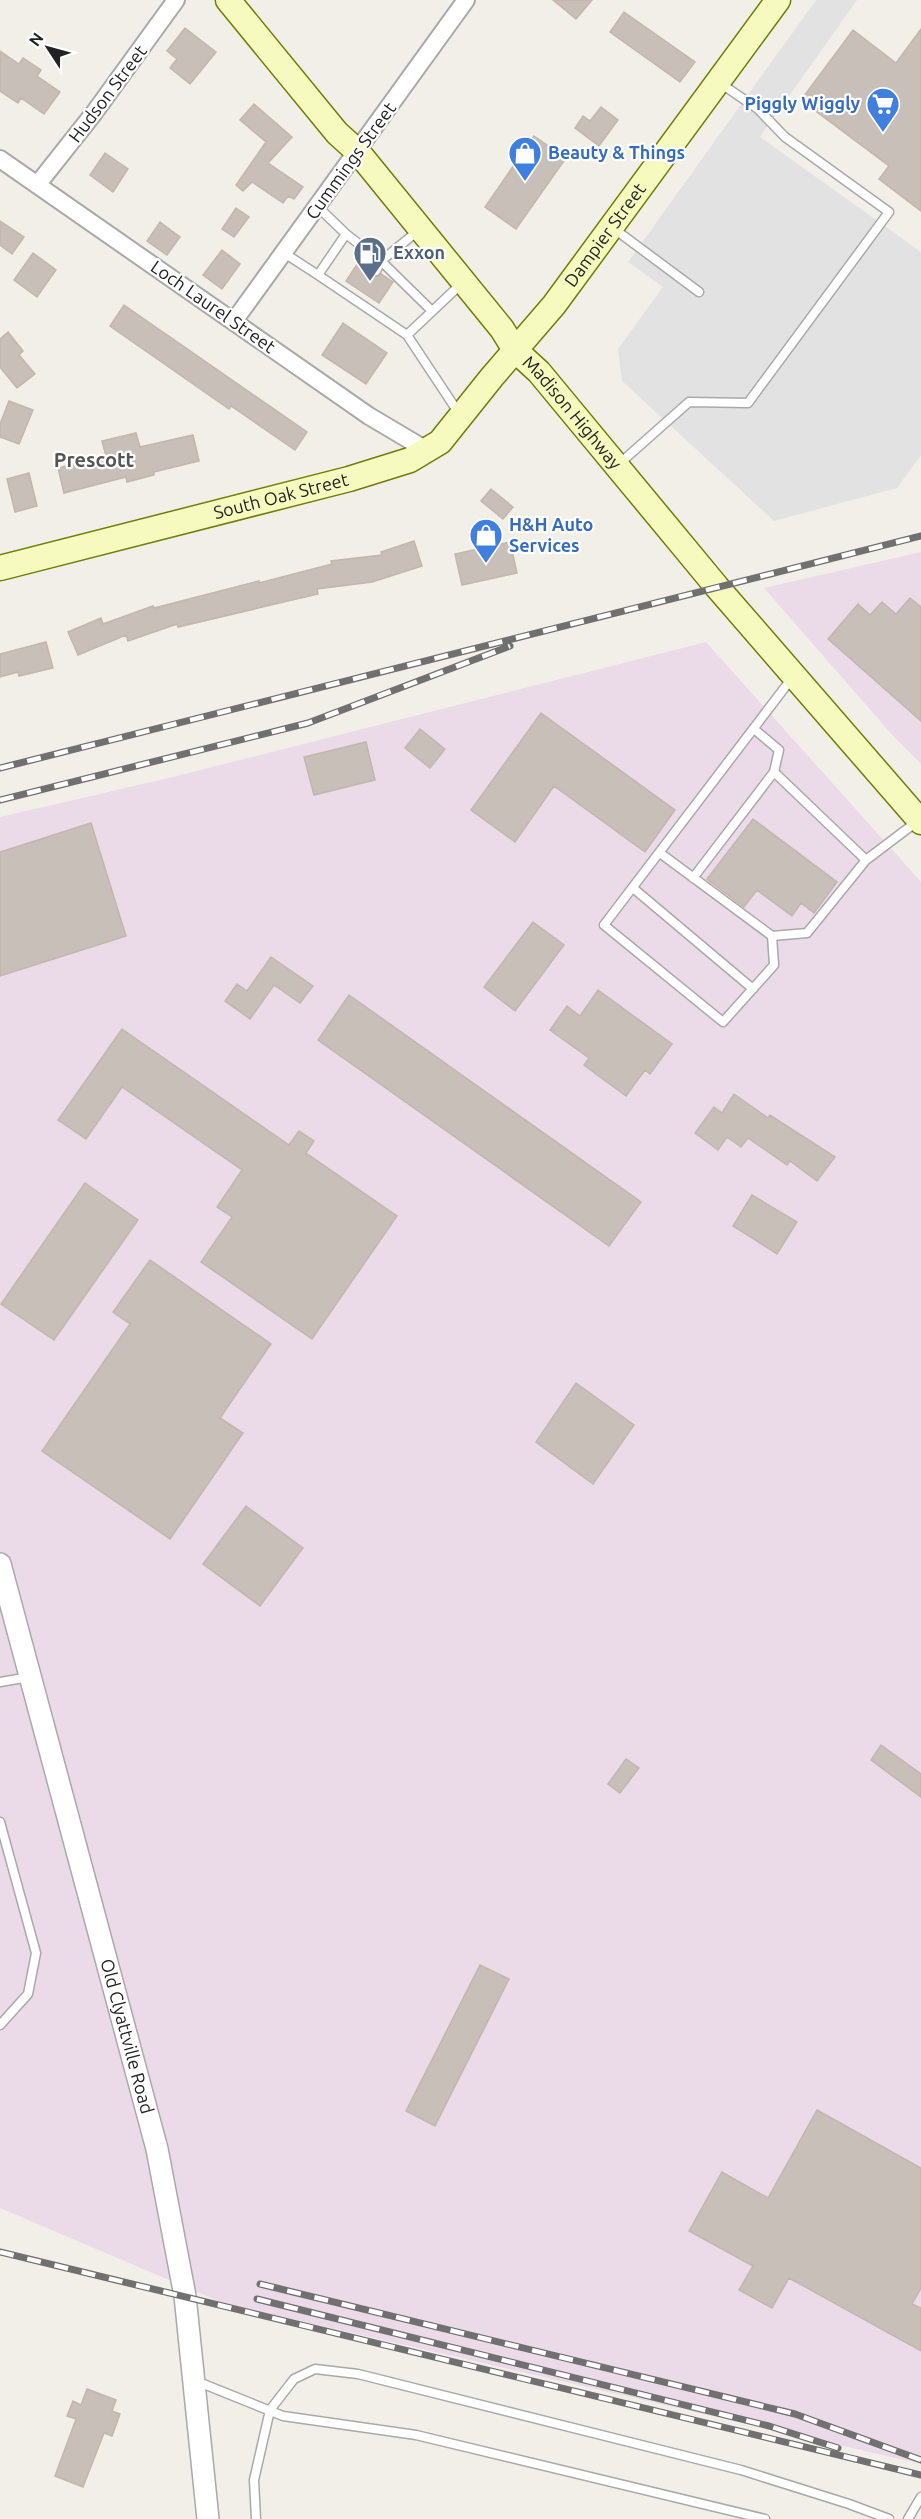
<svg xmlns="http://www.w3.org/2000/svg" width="921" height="2519" viewBox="0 0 921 2519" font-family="Ubuntu,sans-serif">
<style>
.industrial{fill:#ebdbe8}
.parking{fill:#e2e2e2}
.building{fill:#c7bfb8;stroke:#c4b6ab;stroke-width:1.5}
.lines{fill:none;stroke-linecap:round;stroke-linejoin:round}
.service-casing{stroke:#a9a9a9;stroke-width:11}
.minor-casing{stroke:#a9a9a9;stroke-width:20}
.tertiary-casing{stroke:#a9a9a9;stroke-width:24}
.secondary-casing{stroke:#707d05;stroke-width:27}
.service{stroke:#fff;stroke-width:8}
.minor{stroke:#fff;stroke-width:16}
.tertiary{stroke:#fff;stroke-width:21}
.secondary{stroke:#f7fabf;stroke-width:24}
.rail-casing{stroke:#707070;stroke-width:7}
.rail{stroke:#fff;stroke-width:4.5;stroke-dasharray:14;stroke-linecap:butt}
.labels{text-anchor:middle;stroke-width:4.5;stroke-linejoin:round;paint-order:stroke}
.street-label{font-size:18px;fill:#222;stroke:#fff}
.shop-label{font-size:18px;font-weight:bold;fill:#366cbe;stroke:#fff;text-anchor:start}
.service-label{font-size:18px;font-weight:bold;fill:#4e5e75;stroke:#fff;text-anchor:start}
.neighbourhood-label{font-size:20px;font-weight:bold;fill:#555;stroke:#fff}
</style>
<rect width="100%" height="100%" fill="#f2efe9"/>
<!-- industrial -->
<path class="industrial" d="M921,552V764L895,738L764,588Z
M706,642L921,882V2464L223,2303L0,2208V817L173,777Z"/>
<!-- parking -->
<path class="parking" d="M816,0H857L760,137L921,252V455L897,488L774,521L622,381L618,349L663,287L628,262Z"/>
<!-- building -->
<path class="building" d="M553,0H592L576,19Z
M624,12L695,62L680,82L610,32Z
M185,28L216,52L190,84L170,68L177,59L167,51Z
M921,29V211L879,179L889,166L801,100L853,30L896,63Z
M0,51L19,64L23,58L41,70L37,76L60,92L44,114L21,98L18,103L0,91Z
M254,104L292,137L268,163L303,187L294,199L288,196L283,203L252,182L243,191L236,185L266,142L240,120Z
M601,107L618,120L599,146L575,128L583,116L590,121Z
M534,136L566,158L516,229L485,207Z
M105,153L128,169L113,192L90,175Z
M236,208L249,217L234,237L222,229Z
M0,221L24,237L12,254L0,245Z
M160,222L180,237L167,255L147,241Z
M222,250L240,264L222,289L203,275Z
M33,253L56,270L37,297L14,280Z
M360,260L371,267L370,272L373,276L377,277L381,274L393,282L379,303L346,281Z
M124,305L307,432L295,450L231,406L229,409L110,326Z
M343,323L387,353L366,384L322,355Z
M8,332L23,351L19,355L35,374L17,388L0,367V339Z
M9,401L33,410L19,444L0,437V424Z
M136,433L140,447L193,435L199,461L154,472V475L127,482L126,477L64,493L58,468L106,456L102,441Z
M29,473L37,506L15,512L7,479Z
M491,489L513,507L503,519L481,501Z
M414,541L422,566L372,582L317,589L318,594L178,627L177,624L128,641L126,635L78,655L68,632L101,618L103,624L153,606L154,608L259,581V583L332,564L331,561L382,555L381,552Z
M510,542L517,573L462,585L455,554Z
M910,598L921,607V721L828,639L858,604L870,615L882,602L896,614Z
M46,642L53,668L19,676L18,672L0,677V654Z
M541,713L675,810L645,852L554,786L515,842L471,810Z
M420,729L445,749L430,768L405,748Z
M366,742L375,780L314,795L304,757Z
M753,819L837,882L814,913L801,903L792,916L757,890L744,907L707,879Z
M91,823L126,936L0,976V852Z
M533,922L564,945L515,1011L484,987Z
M271,957L313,986L300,1003L274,985L250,1019L225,1001L237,984L247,991Z
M598,990L672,1044L650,1074L645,1070L626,1096L584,1065L589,1058L550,1030L567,1006L580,1016Z
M349,995L641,1202L609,1246L318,1040Z
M122,1029L289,1145L299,1131L314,1141L306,1153L397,1216L312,1339L201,1262L232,1217L217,1207L242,1170L122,1087L86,1139L58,1120Z
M734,1094L768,1118L770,1115L835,1157L817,1181L790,1161L787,1165L748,1138L741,1147L727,1137L718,1150L695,1133L714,1107L722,1113Z
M85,1183L138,1220L54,1340L1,1304Z
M752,1195L797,1222L777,1254L733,1226Z
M150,1260L271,1344L220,1418L243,1433L170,1539L42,1451L130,1324L113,1312Z
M576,1383L634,1425L593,1484L536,1442Z
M246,1506L303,1548L260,1606L203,1564Z
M881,1745L921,1774V1797L871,1760Z
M626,1759L639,1768L620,1793L608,1784Z
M480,1965L509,1979L435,2126L406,2111Z
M817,2110L921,2168V2288L912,2304L921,2308V2351L789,2278L772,2308L739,2290L753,2266L689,2231L722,2172L768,2198Z
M87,2389L116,2400L112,2411L120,2414L112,2436L104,2433L83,2487L55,2476L76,2419L67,2416L73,2401L81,2405Z"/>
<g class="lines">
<defs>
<path id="service" d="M613,228L699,292
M346,234L381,261L419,230
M284,253L318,275L346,234L318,207
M376,271L381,261L432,311
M318,275L407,335L460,415
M407,335L461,284
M619,464L689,402L748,403L889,212L785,137L758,109L720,83
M774,772L866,860
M660,853L772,936L807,933L866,860L919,820
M693,878L774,772L779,750L754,729
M633,888L753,989
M772,936L774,965L723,1022L604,925L792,678
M0,1682L29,1677
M0,1822L36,1953L28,1994L0,2025
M196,2381L283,2416L416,2435L765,2519
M256,2519L254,2480L270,2410L294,2379L315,2369L358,2374L741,2470L849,2504L889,2519
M908,2519L921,2497"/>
<path id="minor" d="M0,159L369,416L428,451
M37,185L94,113L176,0
M234,321L466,0"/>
<g id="tertiary">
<path id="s1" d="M0,1564L157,2149L185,2296L208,2519"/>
</g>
<g id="secondary">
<path id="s2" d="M228,0L337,133L358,152L502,329L515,350L539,372L717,587L921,822"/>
<path id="s3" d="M0,568L349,479L410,460L440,442L492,377L554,305L778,0"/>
</g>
</defs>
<!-- service casing -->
<use href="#service" class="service-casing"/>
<!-- minor casing -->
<use href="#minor" class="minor-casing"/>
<!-- tertiary casing -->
<use href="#tertiary" class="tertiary-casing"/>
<!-- secondary casing -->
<use href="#secondary" class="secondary-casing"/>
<!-- service -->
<use href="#service" class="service"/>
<!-- minor -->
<use href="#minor" class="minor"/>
<!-- tertiary -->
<use href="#tertiary" class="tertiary"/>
<!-- secondary -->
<use href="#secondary" class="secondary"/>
<defs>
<path id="rail" d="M0,768L921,536
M0,800L308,723L510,646
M0,2252L921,2475
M260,2284L795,2414L921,2460
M257,2299L769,2426L838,2448"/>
</defs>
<!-- rail casing -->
<use href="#rail" class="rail-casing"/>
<!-- rail -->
<use href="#rail" class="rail"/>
</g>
<!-- icons -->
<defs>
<symbol id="supermarket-pin" viewBox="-11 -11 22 30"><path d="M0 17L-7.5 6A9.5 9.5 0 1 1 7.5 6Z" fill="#3f7fe0" stroke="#fff"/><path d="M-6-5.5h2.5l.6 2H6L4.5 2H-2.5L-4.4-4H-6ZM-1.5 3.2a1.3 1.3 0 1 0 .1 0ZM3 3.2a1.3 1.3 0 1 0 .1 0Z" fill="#fff"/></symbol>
<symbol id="shop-pin" viewBox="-11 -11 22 30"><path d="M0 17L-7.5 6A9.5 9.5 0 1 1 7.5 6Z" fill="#3f7fe0" stroke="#fff"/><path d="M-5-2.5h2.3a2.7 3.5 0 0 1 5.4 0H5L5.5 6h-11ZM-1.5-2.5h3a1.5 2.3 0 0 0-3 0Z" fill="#fff"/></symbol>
<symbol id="fuel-pin" viewBox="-11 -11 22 30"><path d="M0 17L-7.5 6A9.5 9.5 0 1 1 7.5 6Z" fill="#5c6f8a" stroke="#fff"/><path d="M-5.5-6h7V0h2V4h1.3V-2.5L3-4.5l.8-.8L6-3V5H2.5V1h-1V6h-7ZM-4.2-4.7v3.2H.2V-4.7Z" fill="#fff"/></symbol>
</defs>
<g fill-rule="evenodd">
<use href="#supermarket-pin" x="864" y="85" width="38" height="52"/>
<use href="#shop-pin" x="506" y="134" width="38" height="52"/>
<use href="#fuel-pin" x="351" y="234" width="38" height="52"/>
<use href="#shop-pin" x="467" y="516" width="38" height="52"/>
</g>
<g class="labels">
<!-- street labels -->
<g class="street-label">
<text transform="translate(108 94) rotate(-53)" y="6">Hudson Street</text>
<text transform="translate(351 161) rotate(-54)" y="6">Cummings Street</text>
<text dy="6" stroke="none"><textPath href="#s3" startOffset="724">Dampier Street</textPath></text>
<text transform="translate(213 307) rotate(35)" y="6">Loch Laurel Street</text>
<text dy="6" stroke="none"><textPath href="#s2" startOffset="538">Madison Highway</textPath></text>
<text dy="6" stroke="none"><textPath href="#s3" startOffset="290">South Oak Street</textPath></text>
<text dy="6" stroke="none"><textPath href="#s1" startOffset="489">Old Clyattville Road</textPath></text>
</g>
<!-- shop labels -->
<g class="shop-label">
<text x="860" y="110" text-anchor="end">Piggly Wiggly</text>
<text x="548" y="159">Beauty &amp; Things</text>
<text x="509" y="531">H&amp;H Auto<tspan x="509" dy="21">Services</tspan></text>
</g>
<!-- service labels -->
<g class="service-label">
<text x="393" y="259">Exxon</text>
</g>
<!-- neighbourhood labels -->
<g class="neighbourhood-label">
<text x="94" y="467">Prescott</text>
</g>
</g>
<!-- north arrow -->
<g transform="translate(48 48) rotate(306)" stroke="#ffffff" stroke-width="4.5" paint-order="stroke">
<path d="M0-4.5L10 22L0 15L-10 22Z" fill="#222222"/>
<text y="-9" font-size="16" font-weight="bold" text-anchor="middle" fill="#222222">N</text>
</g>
</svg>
